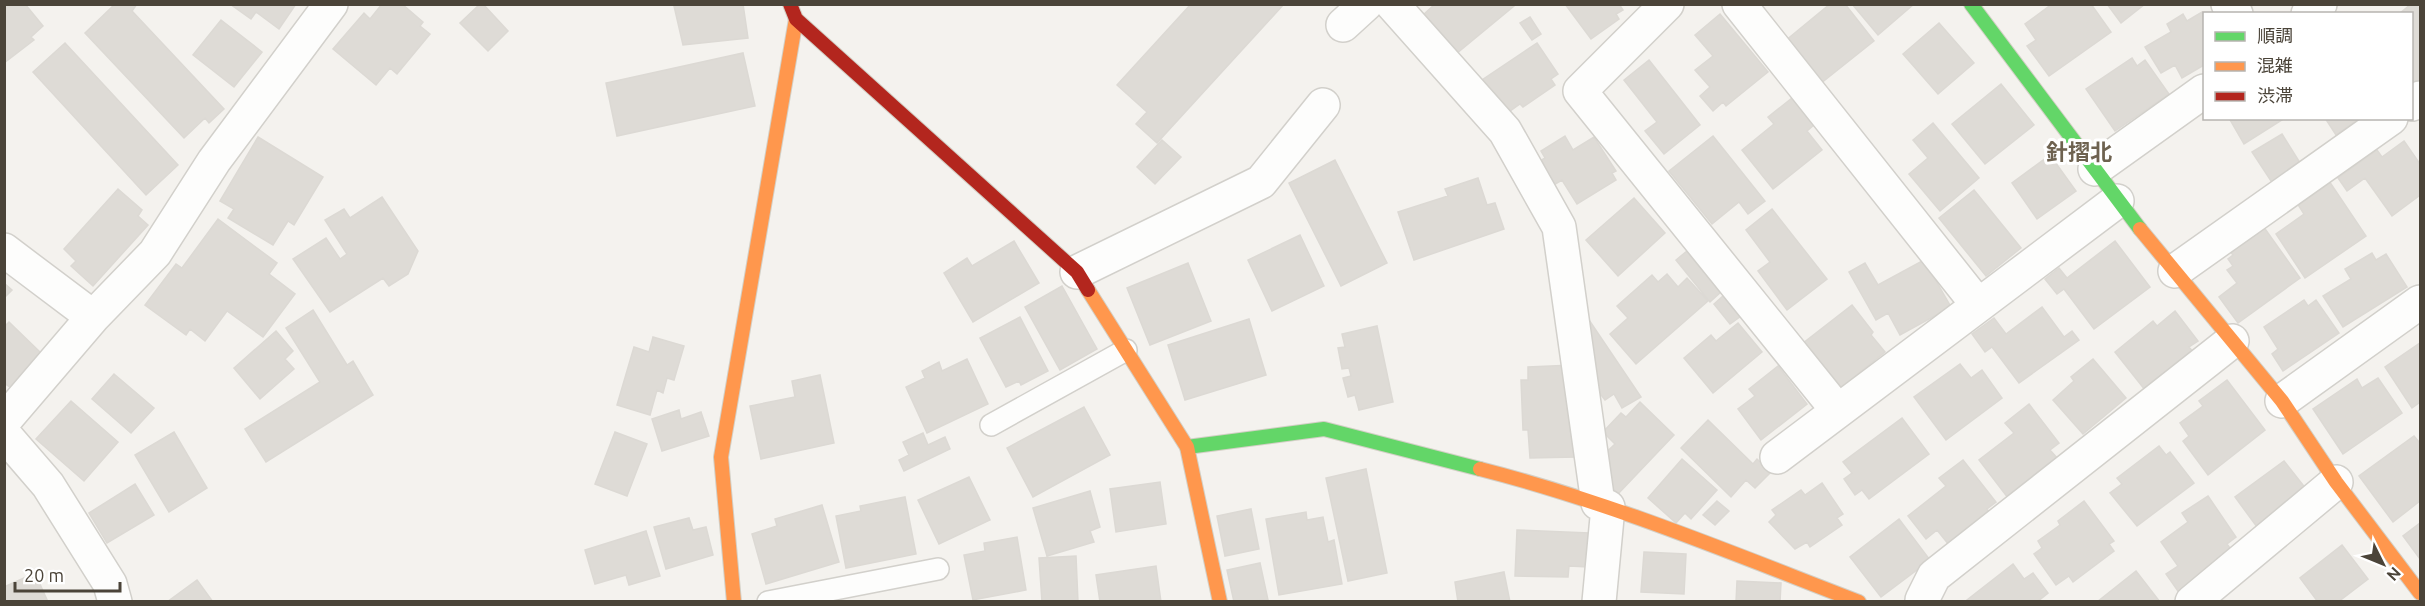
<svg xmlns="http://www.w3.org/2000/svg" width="2425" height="606" viewBox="0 0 2425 606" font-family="Ubuntu,'Noto Sans JP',sans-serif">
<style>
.building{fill:#dedbd6;stroke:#dcd9d4;stroke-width:1.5}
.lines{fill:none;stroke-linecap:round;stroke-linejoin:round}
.lane-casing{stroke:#d2d0cb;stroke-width:24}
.street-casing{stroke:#d2d0cb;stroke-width:36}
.fast-casing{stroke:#d3cfc5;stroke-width:16}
.slow-casing{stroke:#d3cfc5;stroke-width:16}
.jam-casing{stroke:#d3cfc5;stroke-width:16}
.lane{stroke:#fdfdfc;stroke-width:21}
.street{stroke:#fdfdfc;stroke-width:33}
.fast{stroke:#63d668;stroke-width:14}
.slow{stroke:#ff974d;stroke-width:14}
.jam{stroke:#b3261e;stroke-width:14}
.labels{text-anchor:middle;stroke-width:6;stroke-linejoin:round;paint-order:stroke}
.quarter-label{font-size:22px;font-weight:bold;fill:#6e6250;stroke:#fff}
</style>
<rect width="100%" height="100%" fill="#f4f2ee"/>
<!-- building -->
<path class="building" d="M4,4H25L43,26L31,37L34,40L4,63Z
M115,4H137L132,11L224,109L209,123L205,118L184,138L85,33Z
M230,4H296L279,29L256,12L251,19Z
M382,4H402L423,22L420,26L430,34L397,74L390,68L376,85L333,49L364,13L370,19Z
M480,4H483L508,31L488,51L460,23Z
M682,4H743L748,38L683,45L674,6Z
M1191,4H1284L1157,143L1136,124L1147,112L1117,85Z
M1435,4H1513L1514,6L1456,54L1423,15Z
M1565,4H1619L1623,10L1616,14L1619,19L1591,39Z
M1830,4H1845L1874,41L1820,84L1785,41Z
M1852,4H1914L1878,35Z
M2052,4H2091L2111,32L2049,76L2027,46L2036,40L2025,24Z
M2107,4H2145L2121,23Z
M2411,4H2420V84L2412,91V14H2399Z
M2202,12L2204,17V65L2182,78L2175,65L2161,73L2145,47L2171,32L2167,24L2183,14L2187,21Z
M1720,14L1768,72L1726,106L1723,102L1713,111L1700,96L1710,87L1695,70L1713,56L1695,35Z
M1530,17L1541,34L1532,40L1520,23Z
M221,20L262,52L234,87L193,55Z
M1939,23L1974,63L1938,94L1903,54Z
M65,43L178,165L146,195L33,72Z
M1537,43L1558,74L1551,79L1555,85L1523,107L1520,104L1506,114L1482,80Z
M743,53L755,106L617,136L606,83Z
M2132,58L2137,66L2145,60L2169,94L2115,131L2086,89Z
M1649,60L1700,125L1664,154L1645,131L1657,122L1624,80Z
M2001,84L2034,125L1985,164L1952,124Z
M1792,98L1814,125L1807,131L1822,150L1773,189L1742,150L1774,124L1768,117Z
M2229,118H2285L2244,144Z
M2325,118H2360L2336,135Z
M1933,123L1979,178L1940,211L1909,174L1928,158L1913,140Z
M2282,134L2302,166L2273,184L2252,152Z
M1565,136L1573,150L1594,137L1616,171L1612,173L1616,180L1577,204L1562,180L1552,186L1537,163L1545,158L1541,151Z
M1713,136L1765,201L1748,214L1739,202L1712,224L1669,171Z
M258,137L323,177L294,225L288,221L273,245L228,218L234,209L220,201Z
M1162,140L1181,157L1155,184L1137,167Z
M2404,141L2420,164V195L2392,216L2365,178L2347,191L2338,178L2377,150L2382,157Z
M2050,155L2076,191L2037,219L2012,183Z
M1335,160L1387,263L1341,286L1289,183Z
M1478,178L1487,205L1495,203L1504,229L1414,260L1398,212L1448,196L1445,189Z
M2329,181L2366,236L2305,278L2276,234L2304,214L2297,203Z
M118,189L142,210L138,216L148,225L93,286L71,266L76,261L64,249Z
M1974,190L2021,248L1986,276L1939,218Z
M382,197L418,251L408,274L389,286L383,278L330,312L293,259L326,238L340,259L347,254L325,220L344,209L350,218Z
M1634,198L1665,233L1618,276L1586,240Z
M1772,209L1827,279L1787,310L1758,271L1770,262L1746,230Z
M218,219L277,263L269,274L295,294L263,337L227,311L205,341L190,329L186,335L145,305L176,264L182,268Z
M2263,226L2300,278L2238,323L2219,297L2237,283L2227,270L2233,266L2228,259L2233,255L2230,251Z
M1300,235L1324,286L1272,311L1248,260Z
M1014,241L1039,283L973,322L944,273L967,258L972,266Z
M2115,241L2150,287L2094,329L2064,289L2057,294L2045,279L2059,268L2067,278Z
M1687,251L1721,292L1710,302L1676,260Z
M2372,253L2376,260L2386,254L2407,287L2343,327L2323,296L2351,279L2345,269Z
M1924,260L1951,307L1900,335L1888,313L1876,320L1849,272L1865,263L1878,285Z
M1188,263L1211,321L1150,345L1127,288Z
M1667,274L1678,287L1687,278L1708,301L1636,364L1610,334L1628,318L1617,306L1652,275L1658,282Z
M4,283L12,290L4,298Z
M1062,286L1097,349L1060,370L1025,307Z
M1724,295L1741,316L1730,324L1714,304Z
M2304,300L2308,306L2316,300L2339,333L2283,371L2272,354L2278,349L2264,327Z
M1852,305L1873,332L1871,335L1885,352L1838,390L1802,344Z
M2042,307L2064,337L2072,331L2079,340L2019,383L1992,347L1985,352L1972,334L1994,318L2006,334Z
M313,310L347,365L353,361L373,395L266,462L245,429L320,382L286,328Z
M2175,311L2198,341L2189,347L2193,352L2145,390L2115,352L2153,321L2157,326Z
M1020,317L1048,371L1021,385L1019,381L1006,387L980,338Z
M1587,317L1641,397L1622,408L1614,394L1605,400L1594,386Z
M1249,319L1266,375L1185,400L1168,345Z
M9,322L42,354L10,387L4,383V327Z
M1738,323L1762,352L1713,393L1684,358L1711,335L1716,341Z
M1377,326L1393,402L1359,410L1355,395L1348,397L1343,378L1351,376L1349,368L1342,369L1338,348L1345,347L1342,334Z
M276,331L293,351L285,359L294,369L260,399L234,368Z
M653,337L684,346L674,380L667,378L663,393L657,390L650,415L617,405L634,347L649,352Z
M2420,343V402L2412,408L2385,367Z
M967,359L988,404L927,433L906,387L925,378L922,371L939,362L942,371Z
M2093,359L2126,398L2083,434L2053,400L2074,381L2071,377Z
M1960,364L1971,378L1982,370L2002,398L1946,440L1914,397Z
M1573,365L1576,457L1530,458L1528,430H1523L1521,380H1528V367Z
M1778,366L1807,404L1761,440L1738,409L1755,396L1749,389Z
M114,374L154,408L131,433L92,399Z
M820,375L834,443L761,459L750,406L795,397L792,381Z
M2378,378L2402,413L2343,454L2313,409L2357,379L2362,388Z
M2227,380L2265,430L2208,475L2183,441L2189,436L2180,423L2203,406L2199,401Z
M71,401L118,442L84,481L36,439Z
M1640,402L1674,435L1618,494L1599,475L1598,460L1615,444L1603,432L1621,413L1626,417Z
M2029,404L2059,443L2050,450L2058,459L2008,498L1979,460L2014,433L2005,423Z
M1084,407L1110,455L1033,497L1007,448Z
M679,410L681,419L701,412L709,436L662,451L652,419Z
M1902,418L1929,454L1869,499L1862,490L1855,495L1844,479L1852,473L1843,462Z
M1708,420L1753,464L1757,459L1771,472L1755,488L1746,480L1731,497L1681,448Z
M174,432L207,488L169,512L135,455Z
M615,432L647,444L627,496L595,484Z
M923,433L928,445L945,437L950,449L904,471L899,460L909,455L903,442Z
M2414,436L2419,442L2420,441V501L2393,522L2359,476Z
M2159,446L2166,455L2170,452L2194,483L2137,526L2110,493L2122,484L2117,478Z
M1682,459L1717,490L1691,519L1685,513L1676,523L1648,498Z
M1963,460L1996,502L1987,509L1989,512L1949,545L1937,530L1926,539L1908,516L1946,486L1939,478Z
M2284,461L2307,490L2257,527L2235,497Z
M1366,469L1387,573L1348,581L1326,478Z
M969,477L990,520L939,544L918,500Z
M1160,482L1166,524L1116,532L1110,489Z
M1822,483L1843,514L1837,518L1842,525L1810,547L1807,542L1795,549L1769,522L1776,515L1772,510L1801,490L1805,495Z
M135,484L154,515L107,543L89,513Z
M1090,491L1100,527L1090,531L1094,542L1047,556L1033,508Z
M2208,496L2236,537L2227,544L2235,555L2180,594L2166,574L2178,566L2161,542L2188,522L2182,513Z
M905,497L916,554L846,568L836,516L861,511L860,506Z
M1717,501L1729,511L1715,525L1703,515Z
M2084,501L2114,541L2109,544L2114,551L2073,582L2069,576L2056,585L2034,554L2042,548L2038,541L2060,525L2058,521Z
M822,505L839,562L766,584L752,534L777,526L775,519Z
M1251,509L1259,549L1225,556L1217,516Z
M1306,512L1307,520L1323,517L1328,542L1334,540L1342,584L1279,595L1266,519Z
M689,518L693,530L706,527L713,555L666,569L654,527Z
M1899,519L1930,560L1881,597L1850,557Z
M2420,523V559L2403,536Z
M1517,530L1589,533L1588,567L1569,566L1568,577L1515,576Z
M646,531L660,576L629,585L626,575L595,584L585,550Z
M1017,537L1026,590L973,600L964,555L985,551L984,543Z
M2342,545L2368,579L2338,602H2318L2300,578Z
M1644,552L1686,554L1684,594L1641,592Z
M1076,556L1078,602H1042L1039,558Z
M1260,563L1268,600L1234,602L1227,570Z
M2013,564L2024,579L2033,573L2048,593L2037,602H1968L1967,600Z
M1156,566L1161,602H1100L1096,575Z
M2136,571L2160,602H2097Z
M1504,572L1510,602H1458L1455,582Z
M35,573L48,602H4V587Z
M197,580L213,602H167Z
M1737,581L1781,583L1780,602H1736Z"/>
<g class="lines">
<defs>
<path id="lane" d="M991,425L1126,350
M768,602L938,569"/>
<path id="street" d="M1392,4L1505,131L1559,227L1598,503
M1667,4L1580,91L1838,411
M1739,4L1978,305
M2228,4L2236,14
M2308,14L2320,4
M1343,25L1366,4
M2412,104L2420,98
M2095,169L2204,91
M4,250L93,317
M2175,271L2391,118
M1077,272L1261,182L1323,105
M2282,401L2420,302
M4,421L93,317L155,253L214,161L331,4
M4,434L48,485L110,584L115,602
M1777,457L2117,201
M1599,602L1608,507
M1924,602L1922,600L1934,576L2232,341
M2192,602L2336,482"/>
<path id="fast" d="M1971,4L2140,229
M1187,447L1324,429L1480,469"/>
<path id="slow" d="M2140,229L2282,401L2336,482L2420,593
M1088,290L1187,447L1220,602
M1480,469C1610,502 1734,554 1859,602
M734,602L721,457L796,19"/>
<path id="jam" d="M790,4L796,19L1077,272L1088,290"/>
</defs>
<!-- lane casing -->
<use href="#lane" class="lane-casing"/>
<!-- street casing -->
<use href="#street" class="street-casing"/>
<!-- fast casing -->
<use href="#fast" class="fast-casing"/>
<!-- slow casing -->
<use href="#slow" class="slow-casing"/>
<!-- jam casing -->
<use href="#jam" class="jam-casing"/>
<!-- lane -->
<use href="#lane" class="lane"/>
<!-- street -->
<use href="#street" class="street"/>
<!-- fast -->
<use href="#fast" class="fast"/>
<!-- slow -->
<use href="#slow" class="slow"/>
<!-- jam -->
<use href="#jam" class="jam"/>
</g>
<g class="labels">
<!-- quarter labels -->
<g class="quarter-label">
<text x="2079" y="160">針摺北</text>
</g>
</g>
<!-- border -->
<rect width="2425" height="606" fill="none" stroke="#4b4439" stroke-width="12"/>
<!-- legend -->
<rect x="2203" y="12" width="210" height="108" fill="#ffffff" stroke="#b7b4b0" stroke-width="1.5"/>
<rect x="2215" y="32" width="30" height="9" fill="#63d668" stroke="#b7b4b0" stroke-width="1.5"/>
<text x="2257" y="42" font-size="18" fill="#4b4439">順調</text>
<rect x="2215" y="62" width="30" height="9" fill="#ff974d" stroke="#b7b4b0" stroke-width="1.5"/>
<text x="2257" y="72" font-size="18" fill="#4b4439">混雑</text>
<rect x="2215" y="92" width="30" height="9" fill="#b3261e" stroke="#b7b4b0" stroke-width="1.5"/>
<text x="2257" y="102" font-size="18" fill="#4b4439">渋滞</text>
<!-- north arrow -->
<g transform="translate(2383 564) rotate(133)" stroke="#ffffff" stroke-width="4.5" paint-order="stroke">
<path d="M0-4.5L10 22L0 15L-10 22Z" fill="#4b4439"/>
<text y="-9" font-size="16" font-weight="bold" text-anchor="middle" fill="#4b4439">N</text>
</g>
<!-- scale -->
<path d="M15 582v9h105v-9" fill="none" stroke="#4b4439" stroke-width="3"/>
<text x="24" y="582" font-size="18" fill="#4b4439" stroke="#ffffff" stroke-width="4.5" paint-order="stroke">20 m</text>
</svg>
